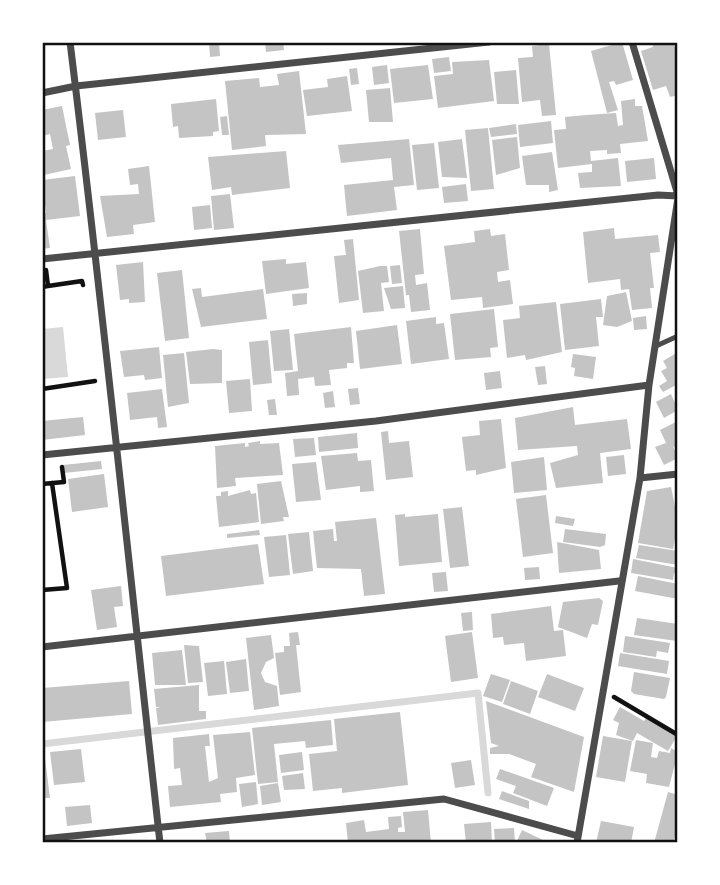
<svg xmlns="http://www.w3.org/2000/svg" width="720" height="885" viewBox="0 0 720 885" font-family="Karla,sans-serif">
<style>
.water{fill:#d9d9d9}
.lines{fill:none;stroke-linecap:round;stroke-linejoin:round}
.stream{stroke:#d9d9d9;stroke-width:7}
.building{fill:#c4c4c4}
.path{stroke:#111;stroke-width:4.5}
.service{stroke:#4c4c4c;stroke-width:5}
.minor{stroke:#4c4c4c;stroke-width:7}
.neatline{fill:none;stroke:#111;stroke-width:2.5}
</style>
<rect width="100%" height="100%" fill="#fff"/>
<!-- water -->
<path class="water" d="M63,327L68,377L42,379V329Z"/>
<g class="lines">
<!-- stream -->
<path class="stream" d="M42,744L478,693L488,793"/>
</g>
<!-- building -->
<path class="building" d="M209,42H219L220,56L210,57Z
M265,42H283L284,50L266,52Z
M622,42L633,80L616,85L614,81L609,82L618,110L607,113L591,51Z
M652,42H673L678,57V95L670,97L666,86L653,90L641,51L653,47Z
M549,44L556,115L542,116L540,100L522,102L518,58L533,57L532,46Z
M449,57L451,71L434,73L432,59Z
M489,60L494,101L438,108L434,76L453,74L452,62Z
M387,65L389,83L374,85L372,67Z
M428,65L433,99L394,103L390,69Z
M357,68L359,84L351,85L349,69Z
M516,70L519,104H497L494,72Z
M299,71L306,134L265,135L266,146L232,150L225,81L259,78L260,87L279,85L277,74Z
M347,76L352,111L307,116L303,90L328,87L327,79Z
M390,88L393,122H369L366,90Z
M216,99L219,131L213,132V136L179,138L178,126L173,127L171,104Z
M635,99V106H642L648,141L620,144L621,153L607,154V150L590,151L591,161L618,158L621,186L580,188L578,173L592,172V164L558,168L554,130L566,129L565,117L586,115L616,113L618,126L623,125L621,101Z
M62,106L70,145L66,146L71,169L44,175L42,151L53,149L50,134L42,136V110Z
M123,110L126,137L98,140L95,113Z
M227,116L229,135H222L220,117Z
M551,121L553,143L520,147L518,125Z
M516,124L517,134L491,137L489,128Z
M488,128L494,189L471,191L465,130Z
M517,137L520,168L496,175L492,140Z
M409,139L414,185L394,187L397,210L347,216L344,185L393,180L391,158L341,163L338,145Z
M462,139L467,178L442,177L438,142Z
M434,143L439,188L417,190L412,145Z
M286,151L290,188L232,195L231,187L212,190L208,157Z
M552,152L558,190L549,192V185H526L522,156Z
M654,158L656,179L627,182L625,161Z
M149,166L155,222L133,225L134,234L107,237L100,196L139,194L138,184L130,185L128,169Z
M75,176L80,216L46,220L50,248L42,249V213H46L42,180Z
M466,184L468,201L444,203L442,187Z
M230,194L234,228L214,230L211,196Z
M210,205L212,228L194,230L192,207Z
M614,228L615,239L658,235L660,252L650,253L654,288H650L652,308L632,310L629,289L621,290L620,279L588,283L583,232Z
M420,229L424,274L415,275L416,285L427,283L430,310L411,312L409,295H406L399,231Z
M490,229L491,236L505,234L509,270L497,272L498,282L510,280L513,304L483,308L482,297L451,300L444,246L475,242L474,231Z
M353,239L359,300L339,303L334,256L346,255L344,240Z
M286,259V264L306,262L309,288L266,294L262,261Z
M143,262L145,302L129,303V299L120,300L116,265Z
M400,265L402,283L392,284L390,266Z
M380,266H387L389,282L381,283L384,311L363,313L358,271Z
M182,270L189,338L165,341L157,273Z
M403,286L405,308L391,309L384,288Z
M201,288L202,297L263,289L267,319L201,327L192,289Z
M626,292L632,321L617,327L603,325L607,296Z
M307,293V304L293,306L292,294Z
M601,299L603,317H596L599,346L565,350L560,304Z
M556,302L562,352L526,360L525,355L507,358L503,320L520,318L519,306Z
M494,309L498,347L490,348L491,357L455,360L450,314Z
M646,316L647,329L634,330L633,318Z
M436,317V324L444,323L449,359L411,364L406,321Z
M397,325L402,364L360,369L356,331Z
M351,327L354,363H347V368L329,370L331,385L315,386L314,377L298,379L299,395L287,396L285,373L298,371L294,334Z
M289,329L293,370L274,371L270,331Z
M268,340L272,383L253,385L249,342Z
M159,347L162,378L145,380L144,375L124,377L120,351Z
M213,349L222,350V383L190,384L186,352Z
M678,352V384L663,392L659,386L667,381L661,371L667,368L663,361Z
M184,353L189,403L168,407L163,355Z
M573,354L596,357L593,379L574,376L575,368L571,367Z
M545,366L547,384L538,385L535,367Z
M500,371L502,388L486,390L484,373Z
M250,379L252,411L229,413L226,381Z
M358,388L360,404L350,405L348,389Z
M162,389L167,427L158,428L157,417L130,420L127,393Z
M333,391L335,407L325,408L323,393Z
M671,394L678,410L664,418L656,402Z
M275,399L277,415H269L267,400Z
M573,407L575,425L627,419L631,449L600,453L603,483L556,488L550,463L578,455L577,446L518,450L515,418Z
M83,417L85,435L42,440V421Z
M501,419L506,468L476,475V470L466,471L462,437L480,435L479,421Z
M678,421V450L673,446L678,458L664,465L655,447L666,443L660,430Z
M388,431L389,443L409,441L413,477L386,480L381,432Z
M357,433L358,448L319,452L318,437Z
M314,438L316,455L295,457L293,439Z
M260,441V444L279,443L283,475L235,478L236,486L217,488L215,446L245,443V447L249,446L248,443Z
M357,453L358,461L371,460L374,491L360,492V486L326,490L321,456Z
M624,455L626,474L608,476L606,457Z
M544,457L547,490L514,493L511,462Z
M101,461L102,469L64,473L63,465Z
M316,462L321,500L296,502L292,464Z
M104,474L108,507L72,512L68,479Z
M281,481L289,517H283L284,521L261,524L257,484Z
M671,487L678,521V539L675,538L673,549L638,543L647,491Z
M250,490L251,494L256,493L259,522L219,527L216,496H221V492L228,491V496Z
M546,495L553,553L523,557L516,499Z
M462,507L469,566L450,568L443,509Z
M405,514V517L438,514L442,562L399,566L395,515Z
M556,516L575,519L573,526L555,523Z
M376,518L385,594L364,596L361,569L317,568L313,531L333,529L334,541H337L335,522Z
M565,529L606,534L605,545L600,547L563,542Z
M259,530L260,535L227,538V534Z
M309,532L313,571L293,574L288,534Z
M286,535L290,575L269,577L264,537Z
M557,542L599,550L601,569L559,573Z
M258,544L264,584L166,596L161,556Z
M639,545L678,551V565L636,558Z
M633,559L678,568V574L674,573L673,580L631,573Z
M539,567L540,579L525,580L524,568Z
M446,572L448,591L434,592L432,573Z
M638,576L678,584V599L635,591Z
M121,586L123,606L114,607L117,627L97,630L91,590Z
M599,598L603,601L598,625L592,624L587,638L558,627L563,602Z
M551,606L554,631L563,630L566,656L526,661L524,643L504,645L503,637L493,638L491,614Z
M472,612L473,630L463,631L461,613Z
M637,618L678,624L677,641L634,635Z
M298,632L300,645H296L301,692L280,695L275,653L284,652V646H290L289,633Z
M472,632L478,678L451,682L445,636Z
M271,635L274,658L266,662L261,673L265,682L277,686L279,706L254,710L246,638Z
M625,636L670,643L668,653L657,651L656,657L623,652Z
M184,645L199,646L203,682L188,683Z
M182,650L186,685H155L152,653Z
M620,653L669,661L667,674L618,666Z
M246,659L249,691L230,693L226,662Z
M224,661L227,694L208,696L204,663Z
M634,672L670,678L666,697L664,699L634,694L631,691Z
M491,674L510,680L502,702L483,696Z
M547,674L584,688L575,711L538,697Z
M129,681L132,714L42,722V688Z
M511,681L538,691L530,714L503,704Z
M199,685V711H206V719L158,725L156,708H161L156,707L154,689Z
M486,701L584,737L574,792L531,777L536,764L509,754H490V748L499,746L491,743Z
M620,707L644,721L646,718L677,736L668,751L637,733L633,741L616,735L619,723L613,720Z
M400,712L408,785L342,793V788L313,791L309,754L337,751L334,719Z
M331,720L333,745L306,748L305,741L274,744L278,782L258,784L252,728Z
M250,732L255,775L236,778L237,792L220,794L221,802L170,807L168,786L182,785L180,768L174,769L173,738L209,734L210,746H205L209,782L218,778L213,735Z
M603,736L632,741L625,782L596,777Z
M636,740L653,743L651,757L657,758L659,751L670,753L671,748L678,752L669,787L646,783L647,774L630,771Z
M81,749L85,782L54,785L50,752Z
M302,752L304,770L281,773L279,755Z
M42,758H45L50,798H42Z
M471,760L475,785L455,788L451,763Z
M500,769L554,788L547,806L513,793L516,786L496,779Z
M303,773L305,789L284,790L282,776Z
M256,782L258,804L242,807L239,784Z
M278,783L281,802L262,805L260,786Z
M676,790L678,826L673,843H654L668,792L675,794Z
M502,791L529,801V809L499,799Z
M90,805L92,823L67,826L65,807Z
M428,810L431,843H348L346,823L364,820L366,832L389,829L388,817L401,816L402,827L398,828V832H405L403,812Z
M601,821L634,827L631,843H596Z
M491,822L492,843H466L464,824Z
M514,828L515,843H495L494,829Z
M522,830L543,840L542,843H516Z
M229,831L230,843H207L205,833Z"/>
<g class="lines">
<!-- path -->
<path class="path" d="M48,286L82,281L83,285
M42,287L48,286L46,270
M42,389L95,381
M42,484L64,482L62,467
M42,590L67,588L52,483
M614,697L678,735"/>
<!-- service -->
<path class="service" d="M656,346L678,336"/>
<!-- minor -->
<path class="minor" d="M70,42C103,309 130,576 160,843
M632,42L678,195
M42,93L76,86L489,42
M42,259L658,195L678,196
M42,455L376,421L649,385
M640,478L678,474
M42,647L619,581
M42,839L444,799L578,836
M577,843L640,478L649,385L678,198"/>
</g>
<!-- border -->
<rect width="720" height="885" fill="none" stroke="#ffffff" stroke-width="88"/>
<rect x="44" y="44" width="632" height="797" class="neatline"/>
</svg>
